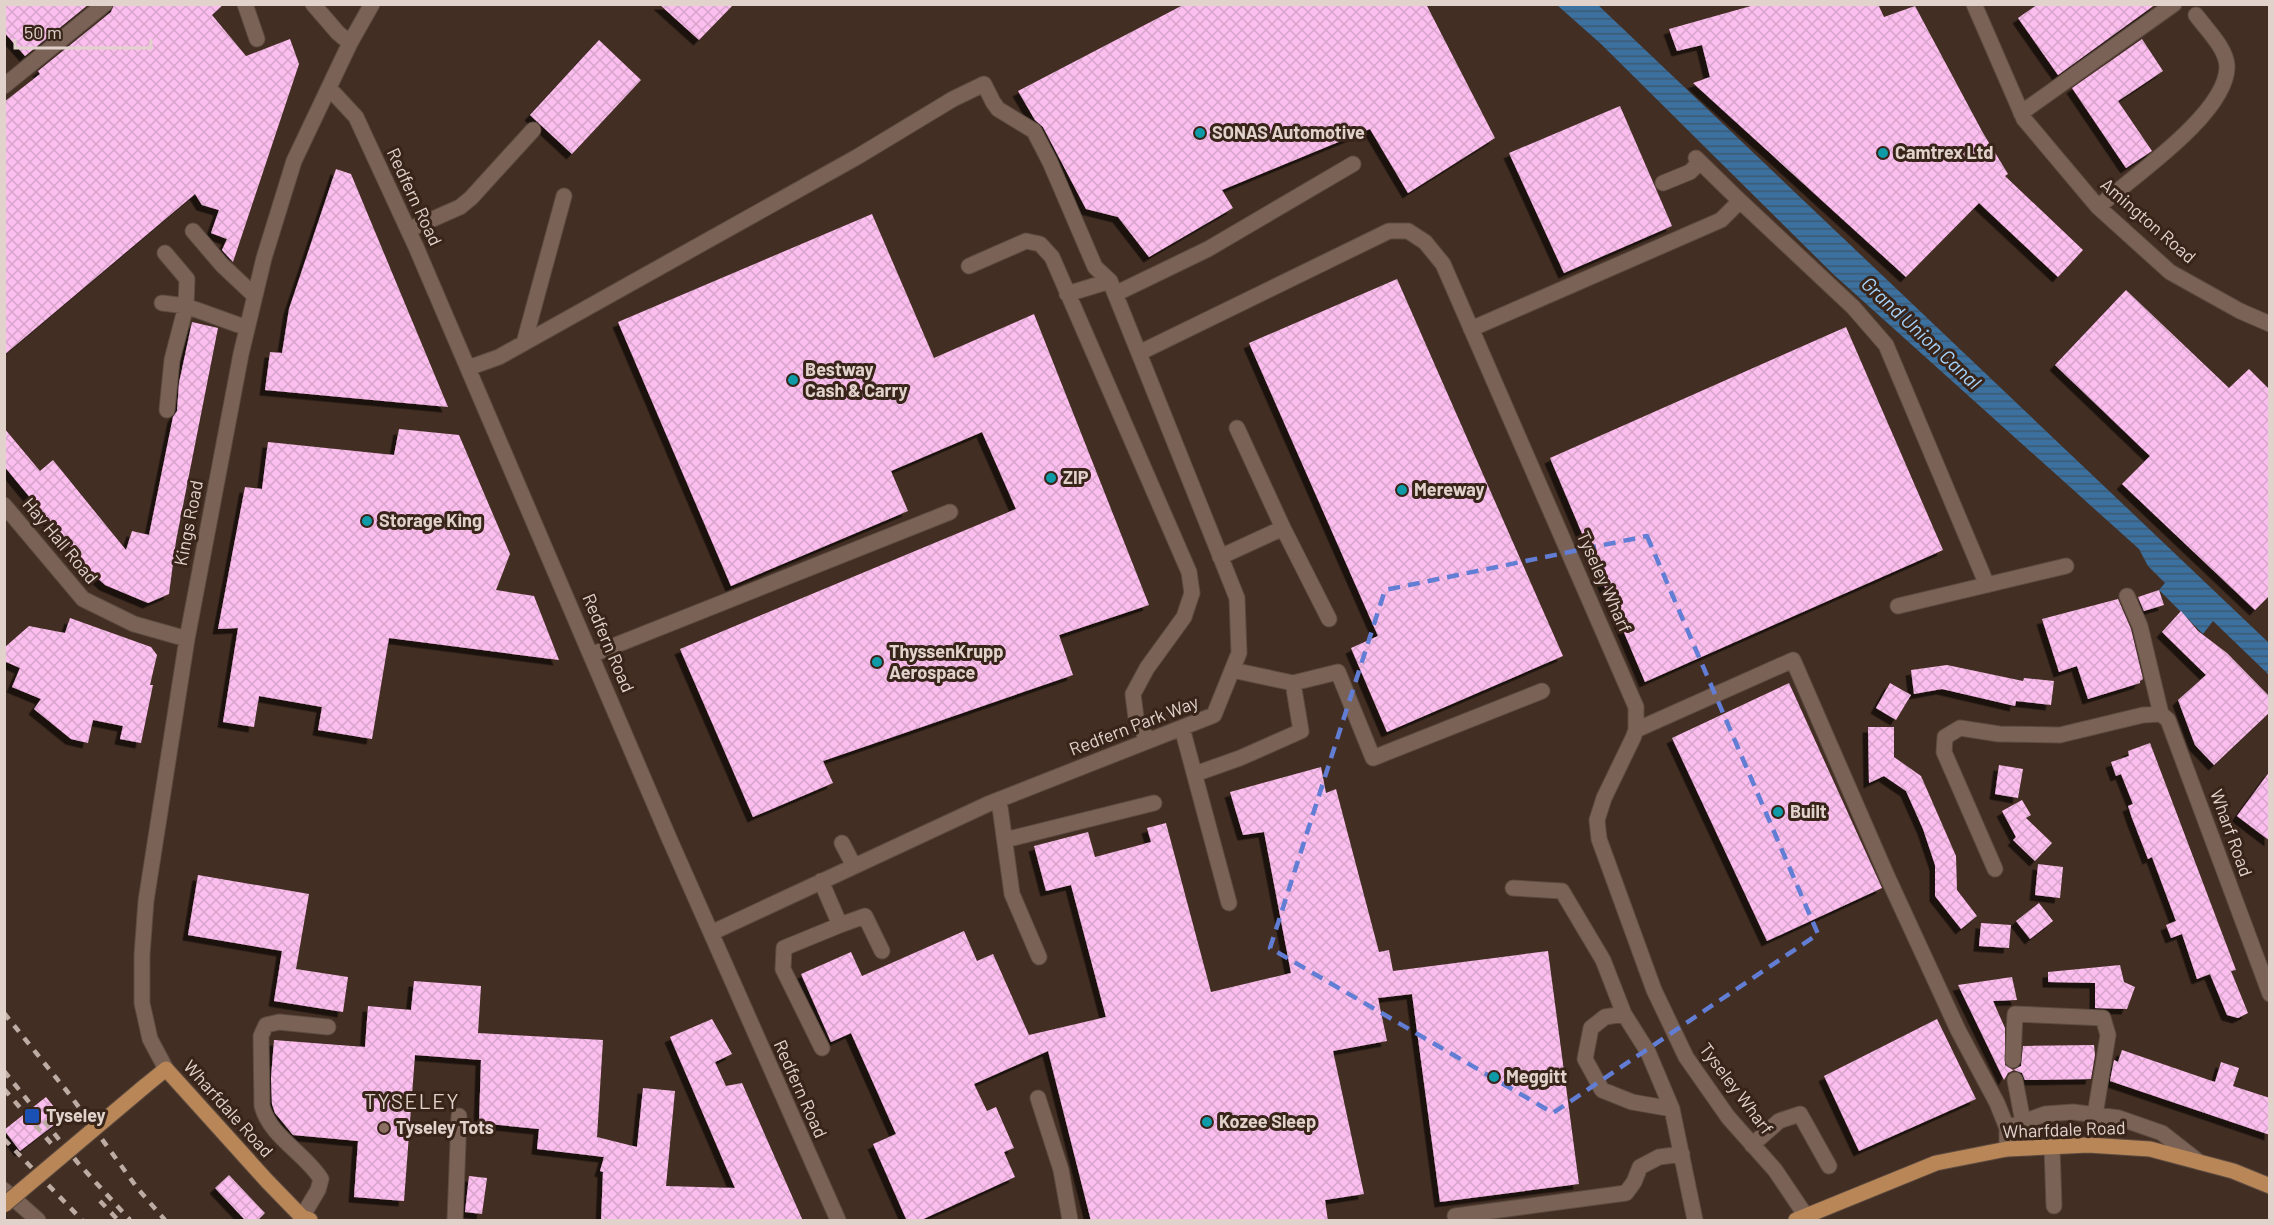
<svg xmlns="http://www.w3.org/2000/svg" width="2274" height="1225" viewBox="0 0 2274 1225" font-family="Barlow,sans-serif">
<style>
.water{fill:url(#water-rules)}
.building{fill:url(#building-cross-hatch);filter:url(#shadow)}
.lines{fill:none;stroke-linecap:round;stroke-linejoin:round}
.minor-casing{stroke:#5d4b41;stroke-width:17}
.major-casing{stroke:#5d4b41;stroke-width:17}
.minor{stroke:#7a6356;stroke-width:15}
.major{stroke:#b98657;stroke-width:15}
.rail{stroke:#bcaca4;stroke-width:4.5;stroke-dasharray:8 8;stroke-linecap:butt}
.major-bridge-casing{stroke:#5d4b41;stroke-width:17;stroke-linecap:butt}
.major-bridge{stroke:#b98657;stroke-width:15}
.marked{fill:none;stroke:#627dd4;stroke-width:4.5;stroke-dasharray:12 8;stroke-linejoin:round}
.culture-dot{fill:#0f9aa8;stroke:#382419;stroke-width:2}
.transit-dot{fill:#1a4fb4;stroke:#382419;stroke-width:2}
.education-dot{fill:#8d6e63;stroke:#382419;stroke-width:2}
.labels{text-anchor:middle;stroke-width:6;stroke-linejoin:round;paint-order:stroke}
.poi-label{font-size:18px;font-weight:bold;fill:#e1d3cc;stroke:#382419;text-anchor:start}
.street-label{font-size:18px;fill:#e1d3cc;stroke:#382419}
.water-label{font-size:20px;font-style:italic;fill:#a6d3fc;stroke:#382419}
.quarter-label{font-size:21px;letter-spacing:1.5px;fill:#e1d3cc;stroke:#382419}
</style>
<defs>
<pattern id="water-rules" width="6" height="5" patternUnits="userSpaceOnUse" patternTransform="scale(1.5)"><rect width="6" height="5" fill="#3b709f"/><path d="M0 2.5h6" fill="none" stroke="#3f5a73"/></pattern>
<pattern id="building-cross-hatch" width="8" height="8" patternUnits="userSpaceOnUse" patternTransform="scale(1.5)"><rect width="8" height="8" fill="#fcbeee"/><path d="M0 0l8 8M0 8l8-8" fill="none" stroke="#d7a5cb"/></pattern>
<filter id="shadow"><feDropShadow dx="-5.5" dy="5.5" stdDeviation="0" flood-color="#0009"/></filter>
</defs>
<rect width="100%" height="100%" fill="#432e23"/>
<!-- water -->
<path class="water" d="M1557,5H1598L2269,643V675L2213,621L2203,634L2159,590L2165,583L2148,566L2139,549L1833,274L1601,44Z"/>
<!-- building -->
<path class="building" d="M4,4H89L25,56L4,32Z
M114,4H224L212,15L246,56L290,39L299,64L233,262L222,250L227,239L211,233L219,210L202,205L195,194L4,355V102L40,74L38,71L111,12Z
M659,4H734L699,40Z
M1185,4H1426L1495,138L1408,193L1370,129L1222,190L1233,208L1149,257L1118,217L1086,209L1043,127L1035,120L1018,91Z
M1758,4H1878L1884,17L1915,6L1983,133L2008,174L2005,176L2083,250L2058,277L1979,203L1906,277L1693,83L1710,77L1702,45L1677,51L1669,29Z
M2038,4H2156L2058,75L2018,18Z
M2142,39L2163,71L2118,101L2152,151L2126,168L2072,88Z
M599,40L641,80L572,154L530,115Z
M1620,106L1672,226L1564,273L1509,153Z
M336,169L351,174L448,407L265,390L270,352L282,353L289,309Z
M872,214L934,358L1034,314L1149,605L1059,635L1073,675L823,761L833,783L753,817L680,649L1016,509L982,432L891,471L908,511L731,586L618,322Z
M1397,279L1563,656L1387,732L1351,648L1378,636L1249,343Z
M2126,290L2229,388L2249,369L2270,390V595L2255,610L2122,484L2150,456L2055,365Z
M192,322L218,328L176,541L169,594L148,603L105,585L93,574L4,466V428L40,471L53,460L126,550L132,531L149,535L173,417L177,411L179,383Z
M1846,327L1943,550L1645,682L1550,458Z
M399,429L459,435L510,554L496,590L534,596L559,660L389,638L372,739L318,730L322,707L259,696L254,727L223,722L238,628L218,629L245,487L262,489L268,442L394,455Z
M2159,590L2164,605L2144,611L2138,597Z
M2118,599L2131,629L2143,679L2140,681V683L2088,699L2077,666L2059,672L2042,619Z
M2181,611L2198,631L2227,653L2270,697V712L2214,765L2195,745L2178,700L2206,675L2162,632Z
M70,618L151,647L157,655L150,685H153L141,743L120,739L123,726L93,720L88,743L71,739L34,709L41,699L12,687L20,668L4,661V648L29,626L65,633Z
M1947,665L2023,681L2024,678L2054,681L2051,705L2016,701L2015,706L1942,689L1914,694L1911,670Z
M1789,683L1882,888L1767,941L1672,738Z
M1890,683L1911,695L1896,720L1876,708Z
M1868,727H1894V757L1921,776L1956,856L1957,890L1977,916L1961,929L1935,896V865L1923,829L1906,791L1884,776L1869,783Z
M2150,743L2236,970L2231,971L2248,1013L2238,1018L2227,1015L2210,974L2197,979L2182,934L2171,938L2166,925L2176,921L2152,857L2148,859L2132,818L2128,806L2133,804L2121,774L2116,776L2111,762L2129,756L2128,751Z
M1999,765L2023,769L2018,798L1995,794Z
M1321,767L1326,793L1336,789L1379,952L1389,950L1393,971L1548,951L1579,1184L1440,1202L1412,994L1378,998L1387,1041L1333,1051L1364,1194L1325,1200L1328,1221H1091L1048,1051L974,1084L987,1111L996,1107L1014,1148L1004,1152L1015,1177L919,1221H907L873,1144L896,1134L851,1033L831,1042L801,974L851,952L862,976L964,931L977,961L993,954L1029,1035L1106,1017L1071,885L1046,891L1034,846L1088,832L1095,857L1151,842L1147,828L1166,823L1211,992L1291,973L1264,832L1243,835L1230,792Z
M2270,771V841L2237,816Z
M2022,800L2031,815L2026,818L2052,843L2035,861L2013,840L2016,837L2002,811Z
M2038,864L2063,867L2060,898L2035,895Z
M198,875L309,894L296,969L348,977L343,1012L274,1001L282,951L188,935Z
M2039,903L2053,921L2030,939L2016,921Z
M1981,923L2011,925L2009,948L1979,946Z
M2120,965L2124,982L2135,987L2127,1009L2095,1008V983L2048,982V972Z
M2012,977L2017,1000L1993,1001L2005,1028V1065L2013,1070L2021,1066L2023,1046L2094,1045L2095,1055L2091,1079L2025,1080L2022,1073L2014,1070L2008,1073L2004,1080L1958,985Z
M414,981L481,986L478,1033L603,1040L597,1137L637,1147L643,1088L675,1091L666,1186L735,1188L670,1037L712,1019L732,1054L715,1062L726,1086L742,1083L803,1221H601L603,1172L600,1171L604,1157L537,1149L539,1129L479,1123L481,1060L415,1055L404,1201L354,1197L358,1141L293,1135L275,1113L272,1104L271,1078L274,1040L365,1047L368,1006L411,1010Z
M1937,1019L1976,1099L1859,1151L1824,1076Z
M2122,1050L2215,1082L2221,1062L2239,1068L2233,1086L2270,1098V1135L2110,1081L2114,1060L2118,1062Z
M46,1097L63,1118L20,1151L4,1130Z
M229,1175L265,1213L257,1221H246L215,1188Z
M469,1176L487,1178L482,1214L465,1212Z"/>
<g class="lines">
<defs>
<path id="minor" d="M245,4L257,39
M313,4L338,33L350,43
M1974,4L2024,119L2098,207L2170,272L2240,311L2270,324
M4,86L105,4
M329,88L356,117L416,247L669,838L838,1220
M2021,113L2174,4
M1663,183L1690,172L1700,162
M1740,201L1853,307L1886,345L1987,585
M2098,207C2131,178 2228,113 2227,66C2226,48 2207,30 2196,15
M408,230L460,207L471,198L533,130
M193,231L222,265L255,296
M165,253L187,279L186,306L172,360L167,410
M969,266L1026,241L1040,244L1052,257L1189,572L1192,593L1184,617L1147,668L1133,694L1136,718L1148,741
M1067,294L1110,281
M1115,294L1208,249L1353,164
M162,303L186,306L247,328
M1471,329L1721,220L1740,201L1696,158
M524,343L564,196
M1139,353L1389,231H1408L1425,242L1443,264L1636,707V730L1633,738L1604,798L1597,820L1599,839L1654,990L1686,1057L1728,1117L1775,1170L1806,1216
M468,368L499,357L857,157L953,99L984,84L993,102L998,109L1034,131L1050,162L1095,267L1110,281L1237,598L1239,653L1214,715L988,804L711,933
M4,505L83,599L134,624L187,639
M1283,528L1329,619
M1220,557L1283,528L1237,428
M2127,596L2140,626L2161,714
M1898,606L2066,566
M591,655L950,512
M1232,670L1293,683L1338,672L1373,758L1542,691
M1182,728L1229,903
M1636,730L1793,660L1887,876L1958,1030L1997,1103L2007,1128V1149
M1195,774L1240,758L1301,731L1293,683
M999,800L1012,894L1039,957
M1005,840L1154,803
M842,843L854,866
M1995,869L1944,752L1945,737L1960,728L1999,734L2060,735L2143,715L2161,714L2168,720L2270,994
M821,881L840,925L784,948L783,969L822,1048
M1513,888L1562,891L1603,960L1624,1014
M840,925L865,916L882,951
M2013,1060L2015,1014L2103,1018L2108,1035L2095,1115
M166,1069L150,1039L142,1003V955L146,901L187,639L241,354L264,258L294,161L350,43L372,4
M2015,1080L2023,1122
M1038,1098L1061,1170L1070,1220
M1672,1109L1632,1102L1602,1090L1585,1059L1591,1028L1605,1017L1624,1014L1648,1052L1672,1109L1695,1220
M2007,1128L2045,1114L2073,1112L2119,1118L2162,1133L2199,1162
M1752,1145L1779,1121L1800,1114L1829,1166
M2052,1147L2054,1206
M4,1190L38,1220
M1455,1216L1626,1193L1634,1182L1640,1167L1659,1157L1682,1154
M302,1217L318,1190L321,1179C305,1153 270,1137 262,1106L261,1036L266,1025L279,1022L328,1027
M455,1220L459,1116"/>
<path id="major" d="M145,1086L166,1069L267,1181L302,1217L310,1220
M1796,1220L1936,1163L2007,1149L2088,1145L2150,1149L2233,1171L2270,1186"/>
</defs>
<!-- minor casing -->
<use href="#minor" class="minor-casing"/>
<!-- major casing -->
<use href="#major" class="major-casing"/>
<!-- minor -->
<use href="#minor" class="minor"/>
<!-- major -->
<use href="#major" class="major"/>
<!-- rail -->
<path class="rail" d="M4,1013L70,1095L138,1189L165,1220
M4,1071L78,1163L130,1220
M4,1089L55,1148
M4,1139L82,1220
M100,1201L118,1220"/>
<defs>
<path id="major-bridge" d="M4,1205L145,1086"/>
</defs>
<!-- major-bridge casing -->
<use href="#major-bridge" class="major-bridge-casing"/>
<!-- major-bridge -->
<use href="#major-bridge" class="major-bridge"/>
</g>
<!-- marked area -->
<path class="marked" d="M1647,536L1818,934L1553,1113L1270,948L1385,590Z"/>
<!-- markers -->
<g class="culture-dot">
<circle cx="1200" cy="133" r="6"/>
<circle cx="1883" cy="153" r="6"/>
<circle cx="793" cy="380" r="6"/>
<circle cx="1051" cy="478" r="6"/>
<circle cx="1402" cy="490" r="6"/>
<circle cx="367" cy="521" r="6"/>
<circle cx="877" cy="662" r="6"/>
<circle cx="1778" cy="812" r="6"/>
<circle cx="1494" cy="1077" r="6"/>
<circle cx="1207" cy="1122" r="6"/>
</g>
<rect class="transit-dot" x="24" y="1108" width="16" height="16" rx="3"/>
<circle class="education-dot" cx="384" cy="1128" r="6"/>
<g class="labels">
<!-- poi labels -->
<g class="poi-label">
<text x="1212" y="139">SONAS Automotive</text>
<text x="1895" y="159">Camtrex Ltd</text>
<text x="805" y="376">Bestway<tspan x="805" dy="21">Cash &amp; Carry</tspan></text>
<text x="1063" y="484">ZIP</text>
<text x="1414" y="496">Mereway</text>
<text x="379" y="527">Storage King</text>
<text x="889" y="658">ThyssenKrupp<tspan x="889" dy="21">Aerospace</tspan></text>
<text x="1790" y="818">Built</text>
<text x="1506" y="1083">Meggitt</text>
<text x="46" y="1122">Tyseley</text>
<text x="1219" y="1128">Kozee Sleep</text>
<text x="396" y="1134">Tyseley Tots</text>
</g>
<!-- street labels -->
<g class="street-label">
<text transform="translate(414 197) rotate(65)" y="6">Redfern Road</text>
<text transform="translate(2148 221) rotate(41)" y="6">Amington Road</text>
<text transform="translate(189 523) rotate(-79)" y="6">Kings Road</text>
<text transform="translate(60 541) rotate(50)" y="6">Hay Hall Road</text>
<text transform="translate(1604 582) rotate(66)" y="6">Tyseley Wharf</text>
<text transform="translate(608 643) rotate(67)" y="6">Redfern Road</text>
<text transform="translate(1134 726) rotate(-21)" y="6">Redfern Park Way</text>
<text transform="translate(2231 833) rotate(70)" y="6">Wharf Road</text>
<text transform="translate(800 1089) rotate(66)" y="6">Redfern Road</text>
<text transform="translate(1736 1089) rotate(53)" y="6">Tyseley Wharf</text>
<text transform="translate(228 1109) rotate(48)" y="6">Wharfdale Road</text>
<text transform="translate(2064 1130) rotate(-2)" y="6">Wharfdale Road</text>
</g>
<!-- water labels -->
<g class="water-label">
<text transform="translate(1921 333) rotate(43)" y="7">Grand Union Canal</text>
</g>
<!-- quarter labels -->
<g class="quarter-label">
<text x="412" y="1109">TYSELEY</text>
</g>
</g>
<!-- border -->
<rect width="2274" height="1225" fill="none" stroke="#e1d3cc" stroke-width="12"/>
<!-- scale -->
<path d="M15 39v9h136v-9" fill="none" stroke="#e1d3cc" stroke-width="3"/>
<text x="24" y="39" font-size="18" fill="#e1d3cc" stroke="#382419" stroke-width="4.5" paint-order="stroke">50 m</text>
</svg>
